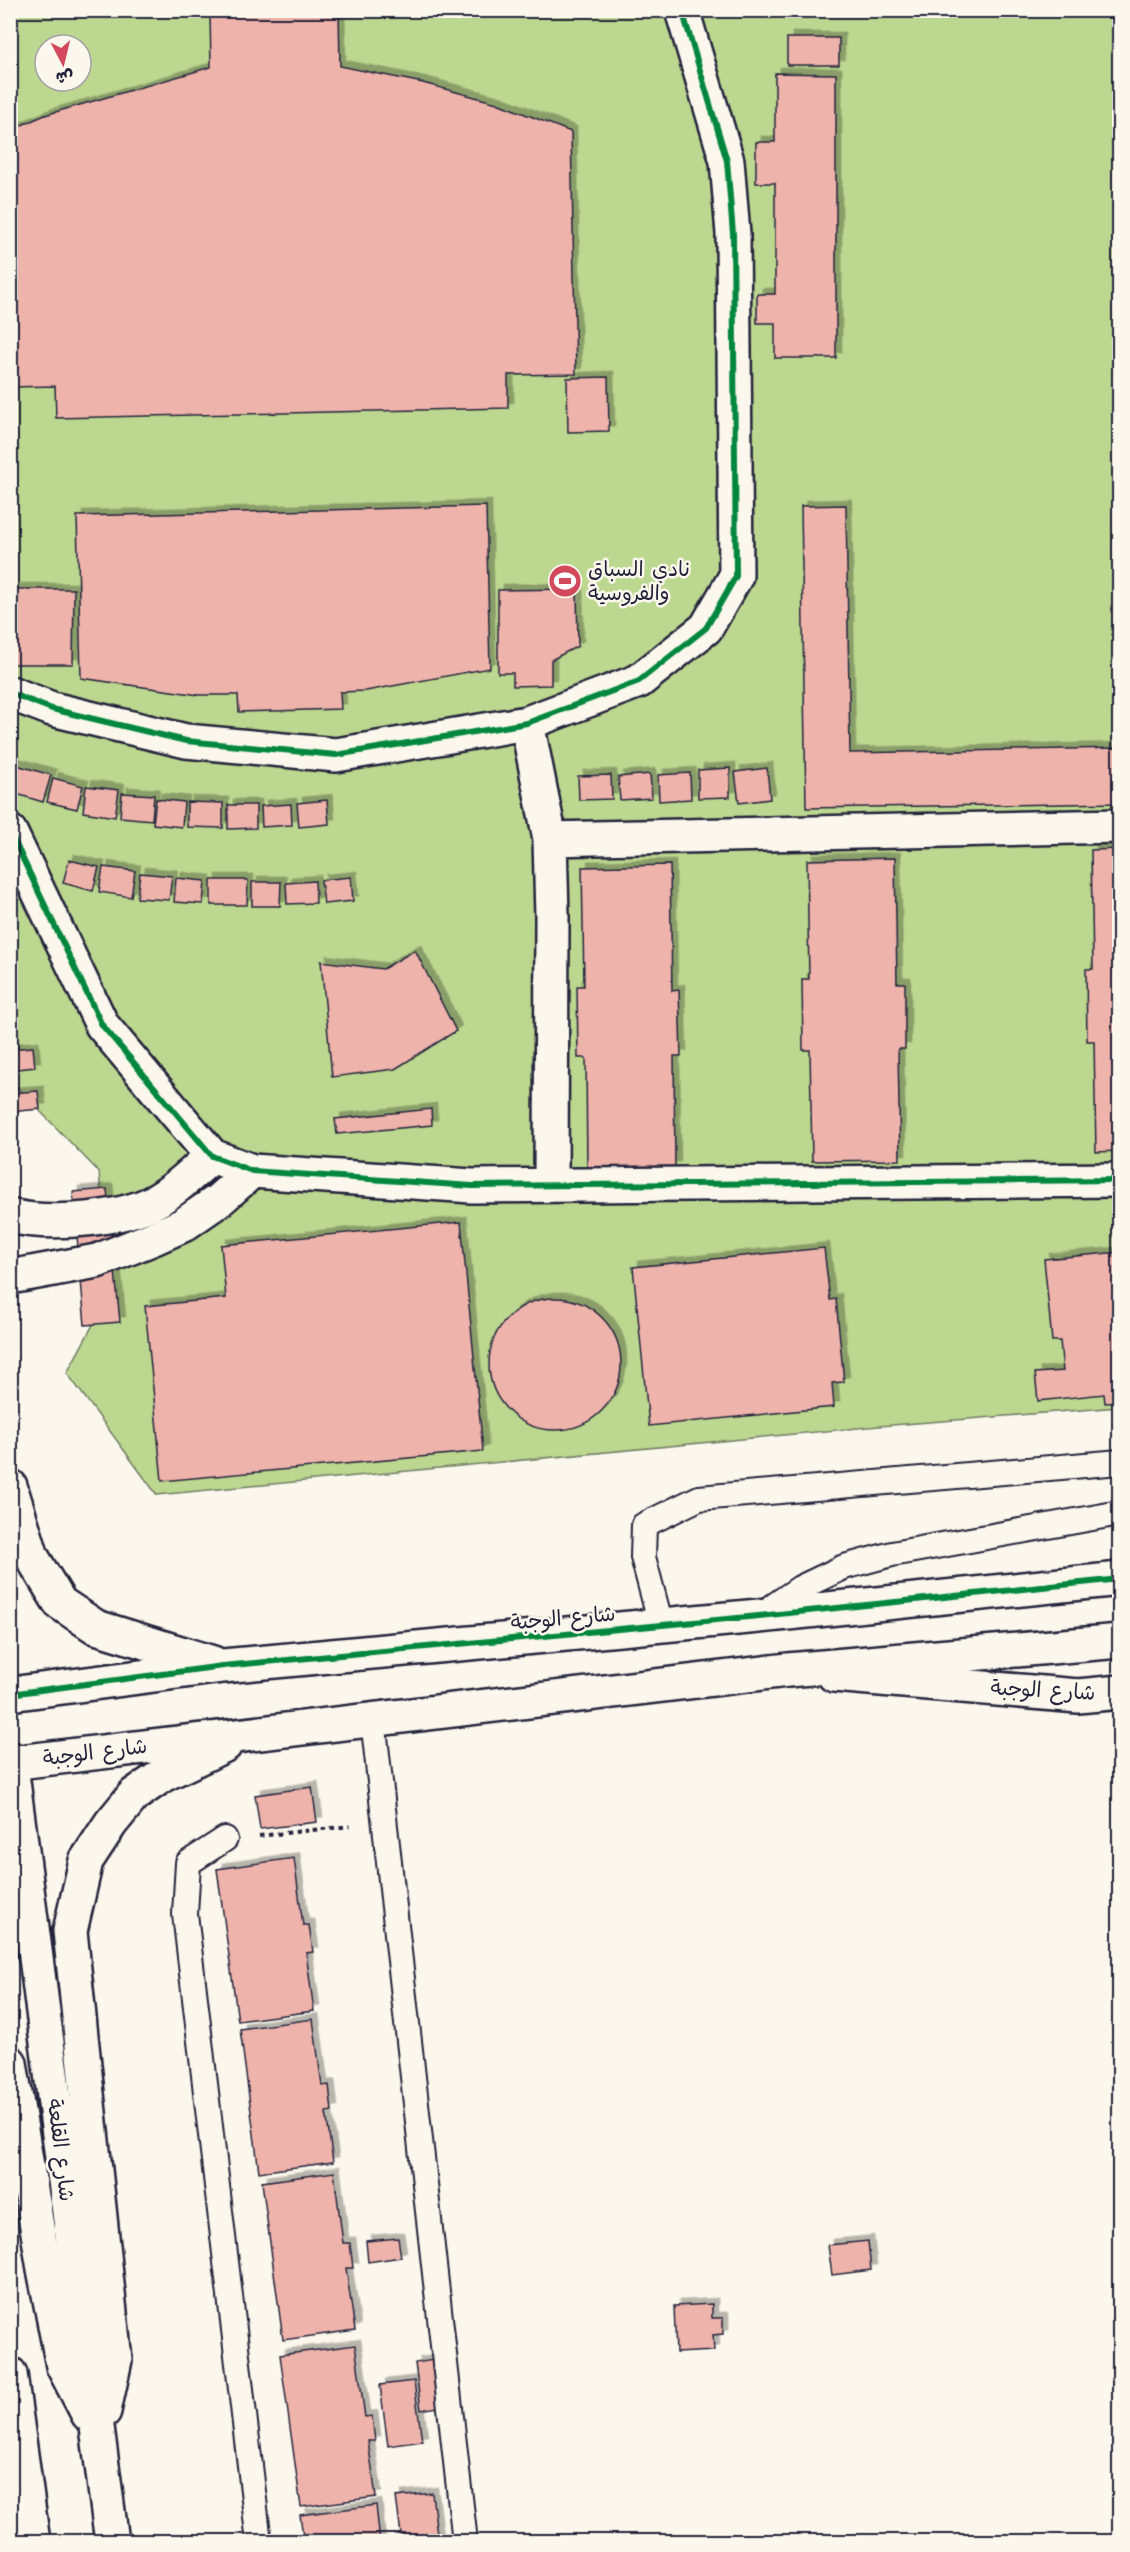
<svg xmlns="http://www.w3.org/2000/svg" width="1130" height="2552" viewBox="0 0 1130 2552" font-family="'Architects Daughter','Playpen Sans Arabic',sans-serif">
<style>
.green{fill:#bcd78f;stroke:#6f7c65;stroke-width:1.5;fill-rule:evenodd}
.building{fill:#eeb3ab;stroke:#22223b;stroke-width:1.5;filter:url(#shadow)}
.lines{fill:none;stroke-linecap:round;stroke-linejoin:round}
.lane-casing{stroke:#22223b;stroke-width:28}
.street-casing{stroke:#22223b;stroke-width:38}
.secondary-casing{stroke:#22223b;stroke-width:38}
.path{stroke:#22223b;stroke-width:4;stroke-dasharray:4.5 4.5;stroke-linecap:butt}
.lane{stroke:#fbf7ec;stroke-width:24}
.street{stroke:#fbf7ec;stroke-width:33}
.secondary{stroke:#fbf7ec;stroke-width:33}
.cycleway-casing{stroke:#fbf7ec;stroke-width:10}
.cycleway{stroke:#00873e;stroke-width:6}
.labels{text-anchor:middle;stroke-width:5;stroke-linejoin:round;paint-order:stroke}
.poi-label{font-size:21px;fill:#22223b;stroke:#fbf7ec;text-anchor:start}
.street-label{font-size:21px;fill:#22223b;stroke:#fbf7ec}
</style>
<defs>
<filter id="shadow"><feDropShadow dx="5.5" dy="-5.5" stdDeviation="0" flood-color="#0004"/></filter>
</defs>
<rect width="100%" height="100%" fill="#fbf7ec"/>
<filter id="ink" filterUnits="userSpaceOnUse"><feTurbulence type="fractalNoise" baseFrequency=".0167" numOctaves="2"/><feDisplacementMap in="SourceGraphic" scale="12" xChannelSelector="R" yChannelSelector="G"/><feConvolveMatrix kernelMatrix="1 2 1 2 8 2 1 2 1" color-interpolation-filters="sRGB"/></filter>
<g filter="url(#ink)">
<!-- green -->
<path class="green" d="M11,11H1119V1407L879,1426L157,1495L67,1373L110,1293L99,1172L11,1081ZM45,45H81V81H45Z"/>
<!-- building -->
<path class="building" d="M339,11L340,66L423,83L497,103L571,132L576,374L508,375V408L56,418L55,386L10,387V130L45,115L211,67L210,13Z
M787,38H839V65H787Z
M775,73L836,74V358H775V323H757V294H775V183H756V142H775Z
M608,377L609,431L568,432L567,378Z
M846,505L850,753L1120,748V803L806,808L801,506Z
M486,506L490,668L366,691L340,692L341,709L239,712L238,695H199L81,678L77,516Z
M10,589H74L73,664H10Z
M577,589L578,646L551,660V685L513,686V673H498V590Z
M13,764L51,775L43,802L10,792Z
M730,768V797L698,798V770Z
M767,768L770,799L739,803L735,772Z
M690,773L691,799L659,801L658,775Z
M650,774L652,798L620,800L618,777Z
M611,775L612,799L579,800L578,776Z
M53,778L83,786L77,809L47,802Z
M86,786L119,790L115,817L83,812Z
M122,793L154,795L152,820L120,817Z
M156,799L184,802L182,827L153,824Z
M327,800L329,824L299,827L297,803Z
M187,802L223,803V828L187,827Z
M291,804L292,825L262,827L261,806Z
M228,805H256V828L228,829Z
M1120,849V1151L1096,1152L1094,1041H1087L1086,969H1093L1091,850Z
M895,858L897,983H905V1049H898L900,1160L812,1161L810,1050H803L802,979H809L807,860Z
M69,860L99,867L93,891L63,883Z
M670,865L672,991L679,990L681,1056H674L675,1167L587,1169L586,1058H578L577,986H584L582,867Z
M103,867L135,871L131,897L99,892Z
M140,873L172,876L169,900L137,898Z
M351,877L353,901L324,904L321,880Z
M176,878L205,881L203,904L174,902Z
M211,880H248L247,905H211Z
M315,881L316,903L287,904L286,883Z
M252,882H281L280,906H252Z
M415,950L456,1031L395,1069L332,1077L321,961L383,969Z
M33,1047L35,1067L10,1070V1049Z
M38,1091L40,1109L10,1112V1093Z
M431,1109L432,1125L337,1134L335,1119Z
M107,1189L120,1322L85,1325L73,1192Z
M461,1222L483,1451L162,1481L145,1306L226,1298L221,1245Z
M824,1248L830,1300L836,1299L844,1382L832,1383L834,1407L649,1426L633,1267Z
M1120,1252V1402L1105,1403L1104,1394L1038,1401L1035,1373L1063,1371L1060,1341H1052L1044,1259Z
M489 1364a66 66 0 1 1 132 0a66 66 0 1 1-132 0Z
M312,1787L317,1822L260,1829L255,1795Z
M294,1858L303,1925H309L313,1952L306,1953L314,2011L238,2021L217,1869Z
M313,2019L322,2086L329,2085L332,2111L326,2112L333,2162L259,2172L240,2029Z
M334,2172L343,2243H350L353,2268H346L355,2330L283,2340L262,2182Z
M398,2238L401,2257L368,2262L366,2241Z
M868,2241L871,2270L832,2275L828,2245Z
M712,2304V2318H723V2334L713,2335L714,2351L676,2353L674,2306Z
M355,2345L365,2417L372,2416L375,2441H368L376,2497L301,2507L280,2355Z
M433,2360L439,2407L421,2410L415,2363Z
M414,2381L422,2441L388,2446L380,2385Z
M432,2493L438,2542H402L396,2497Z
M376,2505L380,2542H304L300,2515Z"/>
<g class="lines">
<defs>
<path id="lane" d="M762,1614L800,1588L844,1567L892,1554L1120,1513
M661,1625L643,1557L644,1525L699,1498L1120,1462
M373,1719L465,2542
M225,1839L188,1863L185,1914L259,2542"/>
<path id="street" d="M10,693L52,709L186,741L336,755L527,723L639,681L706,628L736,576L733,234L727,161L682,10
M527,723L550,839L552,916L551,1184
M10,832L102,1025L212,1156L252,1171L472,1186L1120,1180
M550,839L1120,826
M10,1216C51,1226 131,1220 165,1195C182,1184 197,1169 212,1156
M10,1277L97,1261L154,1238L183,1225L219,1200L252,1171
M834,1675L1078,1696L1120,1692"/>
<path id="secondary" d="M10,1486L32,1557L60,1603L96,1627L213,1663
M10,1694L223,1666L759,1616L1120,1579
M10,1758L112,2542
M10,1763L788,1670L1120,1641
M10,2063L44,2269L63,2366L88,2414
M10,2374L33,2542
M104,2411L115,2360L70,1931L86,1861L111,1823L134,1795L163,1775L225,1745"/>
</defs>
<!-- lane casing -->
<use href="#lane" class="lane-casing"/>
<!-- street casing -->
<use href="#street" class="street-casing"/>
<!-- secondary casing -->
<use href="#secondary" class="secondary-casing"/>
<!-- path -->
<path class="path" d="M259,1836L350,1826"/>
<!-- lane -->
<use href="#lane" class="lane"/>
<!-- street -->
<use href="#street" class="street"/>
<!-- secondary -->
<use href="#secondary" class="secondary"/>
<defs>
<path id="cycleway" d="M10,693L52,709L186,741L336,755L527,723L639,681L706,628L736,576L733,234L727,161L682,10
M10,832L102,1025L212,1156L252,1171L472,1186L1120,1180
M10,1694L223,1666L759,1616L1120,1579"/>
</defs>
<!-- cycleway casing -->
<use href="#cycleway" class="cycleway-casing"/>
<!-- cycleway -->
<use href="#cycleway" class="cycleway"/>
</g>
</g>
<!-- icons -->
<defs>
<symbol id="stadium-disc" viewBox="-11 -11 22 22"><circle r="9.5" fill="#d1495b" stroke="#fbf7ec"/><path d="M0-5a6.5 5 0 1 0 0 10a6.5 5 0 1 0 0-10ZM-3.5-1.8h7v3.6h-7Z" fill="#fff"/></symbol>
</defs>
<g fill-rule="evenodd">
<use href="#stadium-disc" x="546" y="562" width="38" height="38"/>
</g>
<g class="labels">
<!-- poi labels -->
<g class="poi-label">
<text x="588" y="576">نادي السباق<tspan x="588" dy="24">والفروسية</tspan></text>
</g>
<!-- street labels -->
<g class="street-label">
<text transform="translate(563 1618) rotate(-5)" y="7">شارع الوجبة</text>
<text transform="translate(1043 1690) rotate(3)" y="7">شارع الوجبة</text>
<text transform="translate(95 1752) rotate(-7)" y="7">شارع الوجبة</text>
<text transform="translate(61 2150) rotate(83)" y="7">شارع القلعة</text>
</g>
</g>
<!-- margin -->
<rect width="1130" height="2552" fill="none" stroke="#fbf7ec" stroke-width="36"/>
<rect x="18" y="18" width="1094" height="2516" fill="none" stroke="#22223b" stroke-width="2" filter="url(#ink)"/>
<!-- north arrow -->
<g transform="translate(63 63) rotate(173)"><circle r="28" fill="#fbf7ec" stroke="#a4a2a5" stroke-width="1.5"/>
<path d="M0-4.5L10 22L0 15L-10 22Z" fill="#d1495b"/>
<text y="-9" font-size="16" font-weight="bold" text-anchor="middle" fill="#22223b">ش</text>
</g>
</svg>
